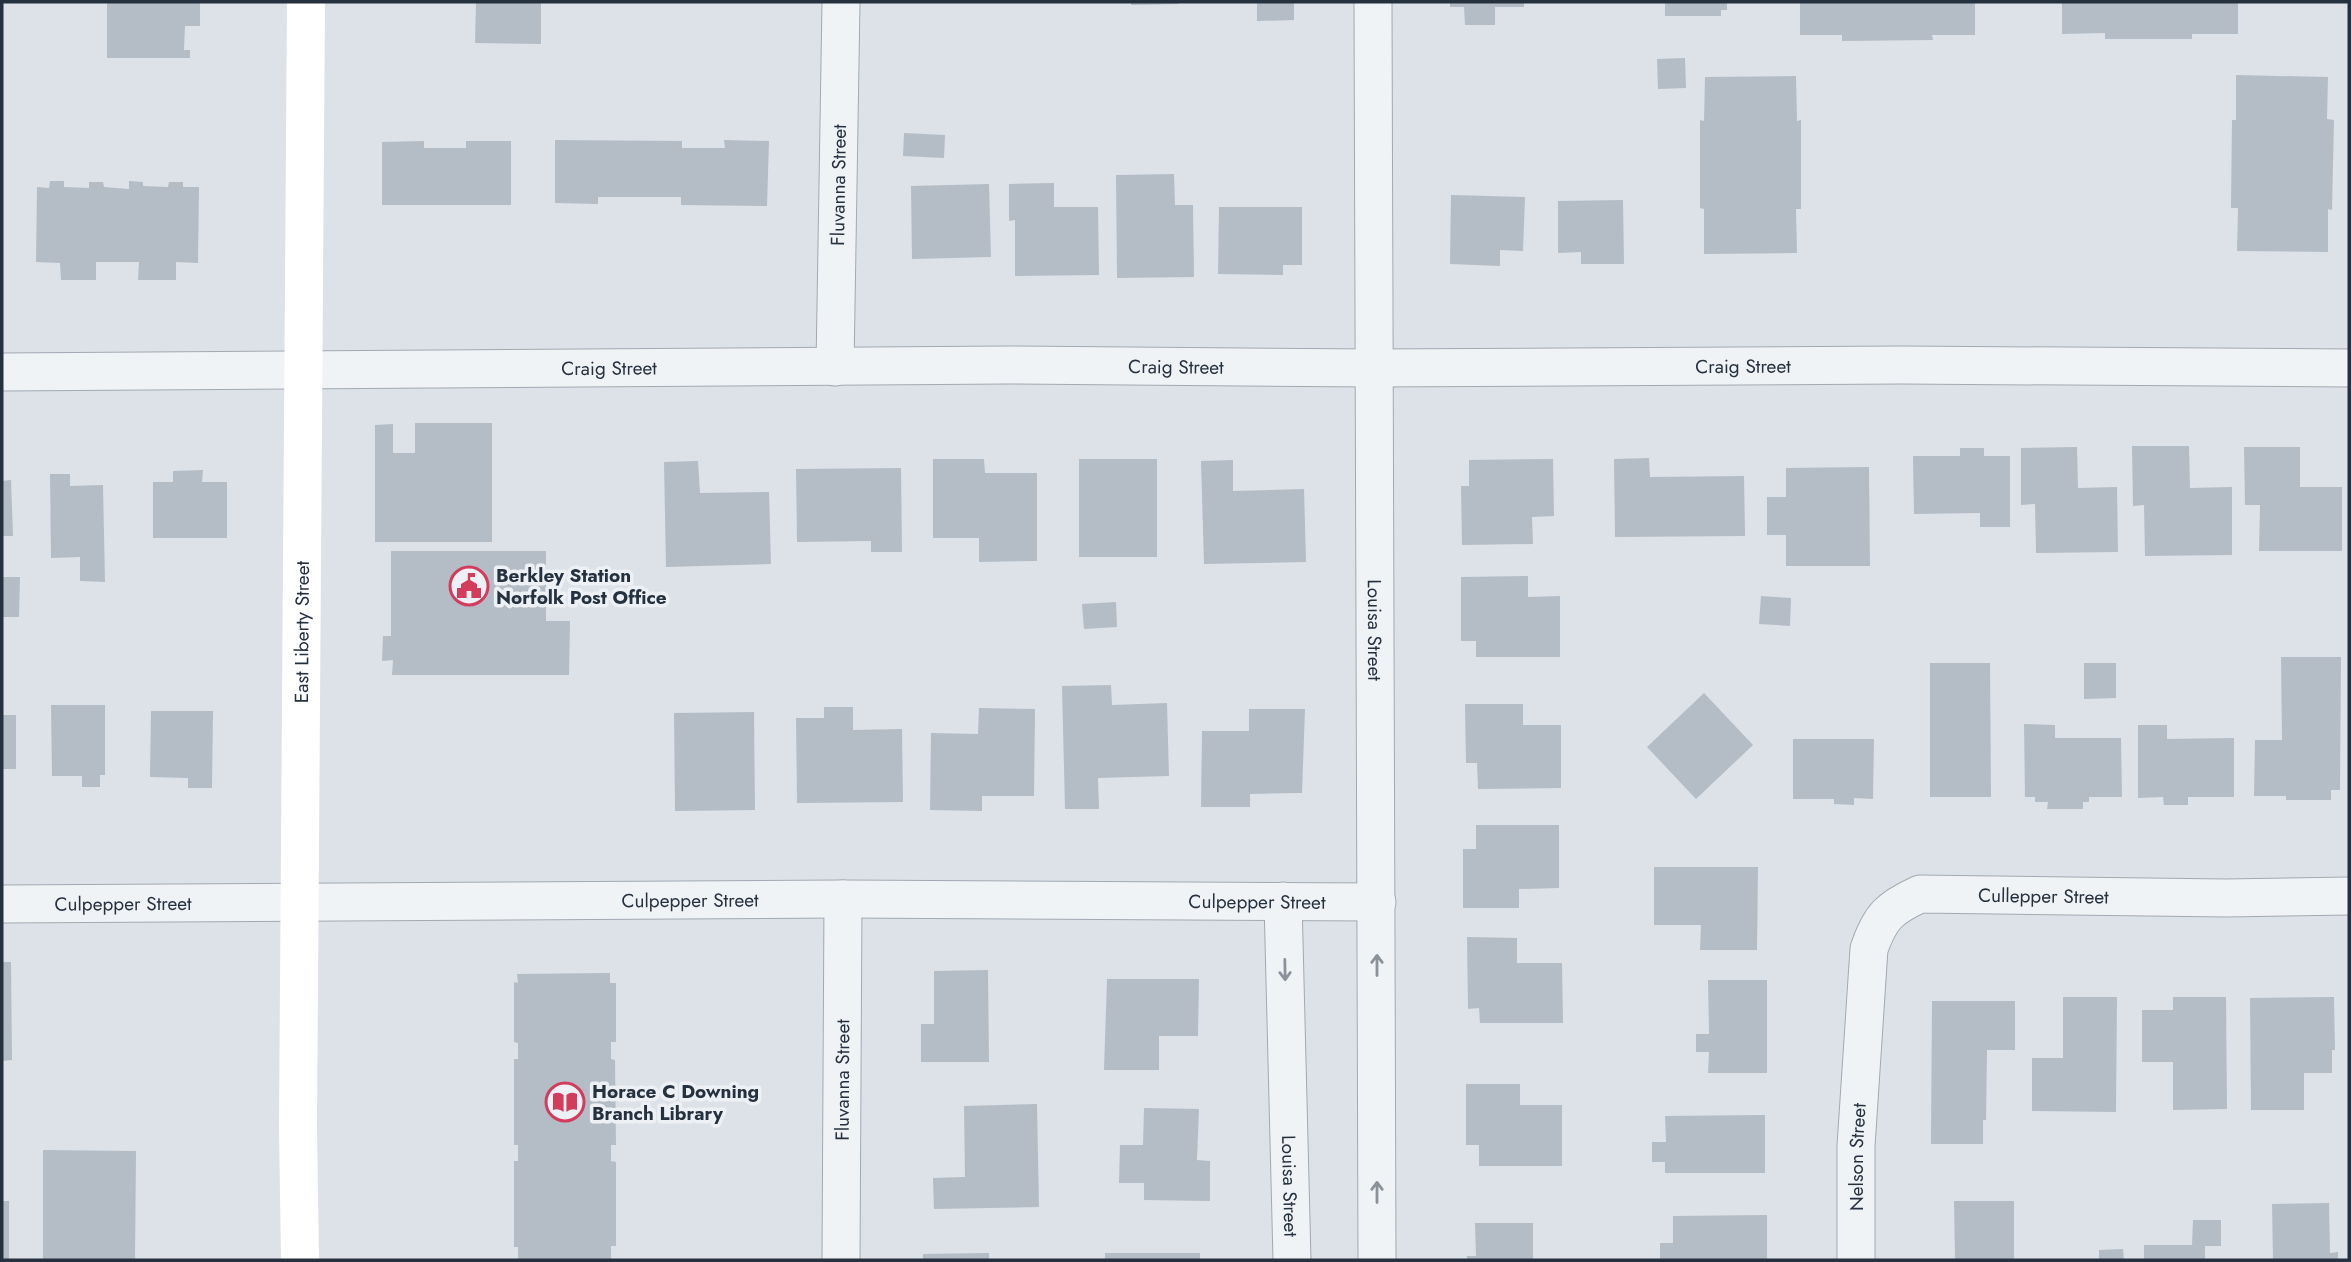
<svg xmlns="http://www.w3.org/2000/svg" width="2351" height="1262" viewBox="0 0 2351 1262" font-family="Jost,sans-serif">
<style>
.building{fill:#b4bcc5}
.lines{fill:none;stroke-linecap:round;stroke-linejoin:round}
.street-casing{stroke:#a2a9b2;stroke-width:39}
.street{stroke:#f0f3f6;stroke-width:37}
.secondary{stroke:#fff;stroke-width:38}
.oneway{stroke:#8b929a}
.labels{text-anchor:middle;stroke-width:7;stroke-linejoin:round;paint-order:stroke}
.street-label{font-size:19px;fill:#26313f;stroke:#edf1f5}
.poi-label{font-size:19px;font-weight:bold;fill:#26313f;stroke:#edf1f5;text-anchor:start}
</style>
<rect width="100%" height="100%" fill="#dde2e8"/>
<!-- building -->
<path class="building" d="M107,2H200V26H185L184,50H190V58H107Z
M476,2H541V44L475,43Z
M1131,2H1179V4L1131,5Z
M1257,2H1294V20L1257,21Z
M1450,2H1524V7H1495V25H1465L1464,7H1450Z
M1665,2H1727V10H1721V16H1665Z
M1800,2H1975V35H1932L1933,40L1842,41V35H1800Z
M2062,2H2238V34H2192V39H2105V33L2062,34Z
M1685,58L1686,88L1658,89L1657,59Z
M2236,75L2328,77L2327,119L2334,120L2332,210L2328,209V252L2237,251L2238,208H2231L2232,120H2236Z
M1796,76L1797,121L1801,120V209H1796L1797,253L1704,254V209L1700,208V120L1704,121L1705,77Z
M904,133L945,135L944,158L903,156Z
M555,140L682,141V148H725L724,140L769,141L767,206L681,205V197H598V204L555,203Z
M424,141V148H466V141H511V205H382V142Z
M1174,174L1175,205H1193L1194,277L1117,278L1116,175Z
M50,181H64V187L89,188V182H103L104,187L129,189V181L143,182V186L168,187L169,182H183V187H199L198,263L176,262V280H138L139,262H96V280H61L60,263L36,262L37,187L49,188Z
M1054,183V207H1098L1099,275L1015,276V220L1009,221V184Z
M989,184L991,257L912,259L911,186Z
M1451,195L1525,197L1523,251L1500,250V266L1450,264Z
M1623,200L1624,264H1581V252L1558,253V201Z
M1219,207H1302V265H1283V275L1218,274Z
M415,423H492V542H375V425L393,424V453H415Z
M2132,446H2189L2190,488L2232,487V555L2145,556L2144,505L2133,506Z
M2077,447L2078,488L2117,487L2118,552L2036,553L2035,504L2021,505V448Z
M2244,447H2300V487H2342V551H2259L2260,505H2245Z
M1960,448H1984V456H2010V527H1980V513L1914,514L1913,456H1960Z
M1649,458L1650,477L1744,476L1745,536L1615,537L1614,459Z
M933,459H984L985,473H1037V561L979,562V538H933Z
M1079,459H1157V557H1079Z
M1553,459L1554,516L1532,517L1533,544L1462,545L1461,486H1469V460Z
M1233,460V491L1304,489L1306,562L1204,564L1201,461Z
M698,461L700,493L769,492L771,564L666,567L664,462Z
M1869,467L1870,566H1786V535H1767V497H1786V468Z
M901,468L902,552H871V541L797,542L796,469Z
M203,470L202,482H227V538H153V482H173V471Z
M50,474H70V486L103,485L105,582L80,581V557L51,558Z
M11,480L13,536H2V481Z
M391,551H546V621H570L569,675H392L393,660L382,661L383,636H391Z
M1528,576V597L1560,596V657H1476V641H1461V577Z
M2,577H20L19,617H2Z
M1761,596L1791,598L1790,626L1759,624Z
M1116,602L1117,627L1084,629L1082,604Z
M2281,657H2341L2340,790H2331V800H2286V796H2254L2255,740H2282Z
M1930,663H1990L1991,797H1930Z
M2084,663H2116V698L2084,699Z
M1111,685L1112,705L1167,703L1169,776L1098,778L1099,809H1065L1062,686Z
M1704,693L1753,745L1696,799L1647,747Z
M1465,704H1523V725H1561V788L1478,789L1477,763H1466Z
M51,705H105V775H100V787H82V776H52Z
M824,707H853V730L902,729L903,802L797,803L796,718H824Z
M979,708L1035,709L1034,796H982V811L930,810L931,733L978,734Z
M1249,709H1305L1302,793L1250,794V807H1201L1202,731H1249Z
M151,711H213L212,788H188V778L150,777Z
M754,712L755,810L675,811L674,713Z
M2,715H16V769H2Z
M2024,724L2055,725V738H2121L2122,797H2089V802H2083V809H2047L2048,802H2035V797H2025Z
M2138,725H2167V739L2234,738V797H2188V805H2164L2163,797L2138,798Z
M1793,739H1874L1873,799L1854,798V805L1834,804V799H1793Z
M1476,825H1559V888L1519,889V908H1463V849H1476Z
M1654,867H1758L1757,950H1700L1701,925H1654Z
M1467,937L1517,938V963H1562L1563,1023H1480L1479,1008L1468,1009Z
M2,962H11L12,1060L2,1061Z
M988,970L989,1062H921V1024H934V971Z
M610,973V983H616V1042H611V1059L615,1060L616,1145H611V1161L616,1162V1246H611V1260H518V1247H514V1161H518V1145H514V1059H518V1043L514,1042V982L518,983L517,974Z
M1107,979H1199L1198,1036H1159V1070H1104Z
M1708,980H1767V1073H1708L1709,1052H1696V1034H1709Z
M2063,997H2117L2116,1112L2032,1111V1058H2063Z
M2173,997H2226L2227,1109L2173,1110V1062H2142V1010H2173Z
M2334,997L2335,1050H2332V1073H2304V1110H2251L2250,998Z
M1932,1001H2015V1050H1987L1986,1120H1983V1144H1931Z
M1466,1084H1520V1105H1562V1166H1479V1145H1466Z
M1037,1104L1039,1207L934,1209L933,1178L965,1177L964,1106Z
M1144,1108L1199,1109L1197,1160L1210,1161V1201L1144,1200V1183H1119L1120,1145H1143Z
M1765,1115V1173H1665V1162H1652V1142H1666L1665,1116Z
M43,1150L136,1151L135,1260H43Z
M2,1201H9V1260H2Z
M1954,1201H2014V1260H1955Z
M2329,1203L2330,1253L2338,1252V1260H2273L2272,1204Z
M1767,1215V1260H1660V1243H1673V1216Z
M2193,1220H2221V1246H2205V1260H2144V1245H2192Z
M1475,1223H1533V1260H1467V1256H1476Z
M2123,1249L2124,1260H2099V1250Z
M989,1253V1260H923V1254Z
M1105,1253H1200V1260H1105Z"/>
<g class="lines">
<defs>
<g id="street">
<path id="s1" d="M1373,2L1377,1260"/>
<path id="s2" d="M835,367L841,2"/>
<path id="s3" d="M2,372L1008,365L1373,368L1902,365L2349,368"/>
<path id="s4" d="M1283,901L1292,1260"/>
<path id="s5" d="M2,904L843,899L1377,902"/>
<path id="s6" d="M841,1260L843,899"/>
<path id="s7" d="M1856,1260V1146L1869,949C1880,917 1889,908 1920,894L2225,898L2349,896"/>
</g>
</defs>
<!-- street casing -->
<use href="#street" class="street-casing"/>
<!-- street -->
<use href="#street" class="street"/>
<!-- secondary -->
<path class="secondary" id="s8" d="M300,1260L298,1127L306,2"/>
</g>
<!-- one-way arrows -->
<defs><path id="oneway-shaft" d="M-6 0H5M1.5-3L5.5 0L1.5 3" fill="none" stroke-width="1.6" stroke-linecap="round" stroke-linejoin="round" transform="scale(1.75)"/></defs>
<g class="oneway">
<use href="#oneway-shaft" transform="translate(1377 965) rotate(-90)"/>
<use href="#oneway-shaft" transform="translate(1285 970) rotate(89)"/>
<use href="#oneway-shaft" transform="translate(1377 1192) rotate(-90)"/>
</g>
<!-- icons -->
<defs>
<symbol id="civic-ring" viewBox="-11 -11 22 22"><circle r="9.5" fill="#edf1f5" stroke="#d33c5d" stroke-width="1.5"/><path d="M-.6-6.5H3V-4.5H.6V-3L4-1V1h2V6H-6V1h2V-1L-.6-3ZM-1.2 2.5V6h2.4V2.5Z" fill="#d33c5d"/></symbol>
<symbol id="library-ring" viewBox="-11 -11 22 22"><circle r="9.5" fill="#edf1f5" stroke="#d33c5d" stroke-width="1.5"/><path d="M-6-4Q-3-5.5-.7-3.5V5Q-3 3-6 4ZM6-4Q3-5.5 .7-3.5V5Q3 3 6 4Z" fill="#d33c5d"/></symbol>
</defs>
<g fill-rule="evenodd">
<use href="#civic-ring" x="447" y="564" width="44" height="44"/>
<use href="#library-ring" x="543" y="1080" width="44" height="44"/>
</g>
<g class="labels">
<!-- street labels -->
<g class="street-label">
<text dy="7" stroke="none"><textPath href="#s2" startOffset="182">Fluvanna Street</textPath></text>
<text dy="7" stroke="none"><textPath href="#s3" startOffset="1174">Craig Street</textPath></text>
<text dy="7" stroke="none"><textPath href="#s3" startOffset="1741">Craig Street</textPath></text>
<text dy="7" stroke="none"><textPath href="#s3" startOffset="607">Craig Street</textPath></text>
<text dy="7" stroke="none"><textPath href="#s8" startOffset="628">East Liberty Street</textPath></text>
<text dy="7" stroke="none"><textPath href="#s1" startOffset="628">Louisa Street</textPath></text>
<text dy="7" stroke="none"><textPath href="#s7" startOffset="513">Cullepper Street</textPath></text>
<text dy="7" stroke="none"><textPath href="#s5" startOffset="688">Culpepper Street</textPath></text>
<text dy="7" stroke="none"><textPath href="#s5" startOffset="1255">Culpepper Street</textPath></text>
<text dy="7" stroke="none"><textPath href="#s5" startOffset="121">Culpepper Street</textPath></text>
<text dy="7" stroke="none"><textPath href="#s6" startOffset="180">Fluvanna Street</textPath></text>
<text dy="7" stroke="none"><textPath href="#s7" startOffset="103">Nelson Street</textPath></text>
<text dy="7" stroke="none"><textPath href="#s4" startOffset="285">Louisa Street</textPath></text>
</g>
<!-- poi labels -->
<g class="poi-label">
<text x="496" y="582">Berkley Station<tspan x="496" dy="22">Norfolk Post Office</tspan></text>
<text x="592" y="1098">Horace C Downing<tspan x="592" dy="22">Branch Library</tspan></text>
</g>
</g>
<!-- border -->
<rect width="2351" height="1262" fill="none" stroke="#26313f" stroke-width="7"/>
</svg>
